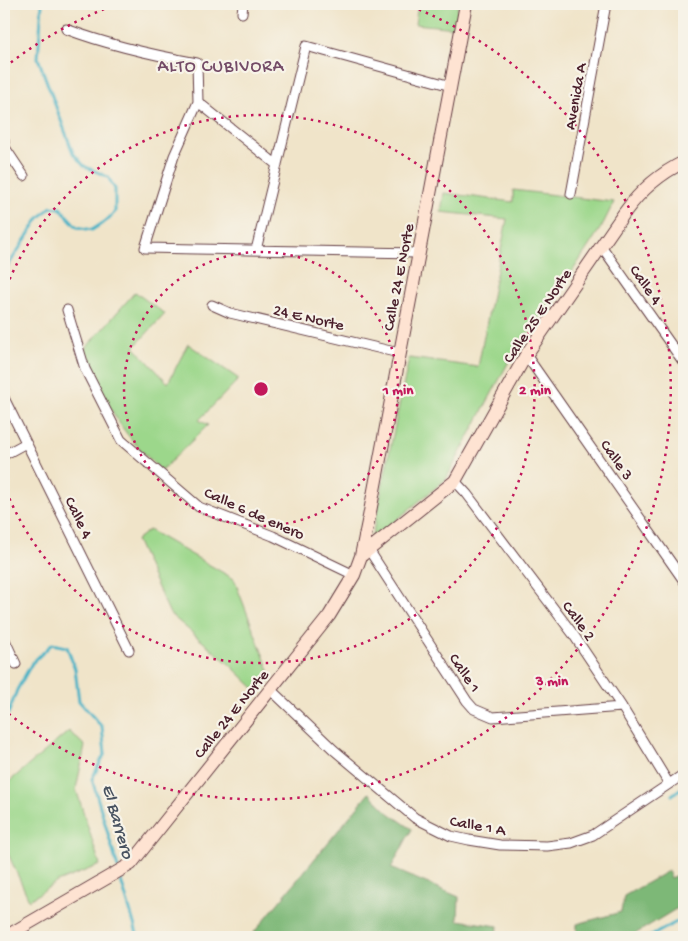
<svg xmlns="http://www.w3.org/2000/svg" width="688" height="941" viewBox="0 0 688 941" font-family="'Gochi Hand',sans-serif">
<style>
.green{fill:#9cd78b;stroke:#737b5b}
.forest{fill:#7db877;stroke:#646c51}
.lines{fill:none;stroke-linecap:round;stroke-linejoin:round}
.stream{stroke:#48b3c6;stroke-width:3}
.street-casing{stroke:#633d43;stroke-width:11}
.secondary-casing{stroke:#633d43;stroke-width:14}
.street{stroke:#fff;stroke-width:9}
.secondary{stroke:#fee3d2;stroke-width:12}
.ring{fill:none;stroke:#c2185b;stroke-width:2.5;stroke-dasharray:2.5 5}
.labels{text-anchor:middle;stroke-width:4.5;stroke-linejoin:round;paint-order:stroke}
.street-label{font-size:16px;fill:#4a1f2b;stroke:#f7f3e8}
.neighbourhood-label{font-size:18px;letter-spacing:1px;fill:#744b67;stroke:#f7f3e8}
.water-label{font-size:18px;font-style:italic;fill:#495361;stroke:#f7f3e8}
.centre{fill:#c2185b;stroke:#f7f3e8;stroke-width:2.5}
.ring-label{font-size:15px;text-anchor:middle;font-weight:bold;fill:#c2185b;stroke:#f7f3e8;stroke-width:4.5;stroke-linejoin:round;paint-order:stroke}
</style>
<rect width="100%" height="100%" fill="#f7f3e8"/>
<filter id="ink" filterUnits="userSpaceOnUse"><feTurbulence type="fractalNoise" baseFrequency=".02" numOctaves="2"/><feDisplacementMap in="SourceGraphic" scale="10" xChannelSelector="R" yChannelSelector="G"/><feConvolveMatrix kernelMatrix="1 2 1 2 8 2 1 2 1" color-interpolation-filters="sRGB"/></filter>
<filter id="wash" filterUnits="userSpaceOnUse"><feTurbulence type="fractalNoise" baseFrequency=".0096" numOctaves="4" result="noise"/><feDisplacementMap in="SourceGraphic" scale="20" xChannelSelector="R" yChannelSelector="G"/><feGaussianBlur stdDeviation="1.12" result="paint"/><feColorMatrix in="noise" values="0 0 0 0 0 0 0 0 0 0 0 0 0 0 0 0 0 1.4 0 .05"/><feComposite in="paint" operator="in"/></filter>
<g filter="url(#wash)">
<rect width="100%" height="100%" fill="#f0e4c9"/>
<!-- green -->
<path class="green" d="M418,4H458L456,28L415,24Z
M513,190L614,202L602,226L568,278L542,315L514,352L446,479L371,541L409,358L478,367L507,219L441,212L444,193L513,202Z
M135,292L165,314L134,347L168,383L188,344L239,379L199,420L208,425L161,471C146,455 129,439 118,421C104,399 94,374 84,350Z
M149,530L234,579L272,678L258,692L229,664L170,614L136,540Z
M69,731L85,746L76,789L100,865L57,882L29,900L4,845V786Z"/>
<!-- forest -->
<path class="forest" d="M369,793L389,813L412,829L391,868L459,897L458,920L498,926L497,937H250Z
M668,871L671,878L684,871V908L676,909L630,937H577V924L621,912L624,896Z"/>
<g class="lines">
<!-- stream -->
<path class="stream" d="M4,272L39,218L51,207L60,208L77,227L92,230L106,221L115,212V189L108,177L84,166L73,153L38,58L42,4
M4,716L8,714L17,690L32,663L52,644L67,647L75,669L79,701L102,727L105,753L92,779L118,868
M672,795L684,786
M119,874L138,937
M649,937L684,918"/>
</g>
</g>
<g filter="url(#ink)">
<g class="lines">
<defs>
<path id="street" d="M242,13L243,4
M66,29C108,45 153,55 197,63L198,102L174,156L145,248L418,253
M198,102L277,165
M4,141V146L24,176
M571,194L606,4
M602,247L684,363
M256,250L306,46L451,86
M212,305L230,313L399,353
M67,310L85,369L121,440L199,507L273,536L354,575
M526,355L684,581
M4,398L129,650
M4,455L26,443
M455,481L467,494L573,634L622,707L669,784
M369,550L467,701L474,709L493,717L622,707
M4,638L16,664
M270,689L334,750L415,818L451,836L469,840L500,845L547,846L571,843L593,835L684,774"/>
<path id="secondary" d="M361,556L455,481L526,355L625,212C641,190 659,174 684,162
M5,937L131,864L329,616L354,575L361,556L369,517L466,4"/>
</defs>
<!-- street casing -->
<use href="#street" class="street-casing"/>
<!-- secondary casing -->
<use href="#secondary" class="secondary-casing"/>
<!-- street -->
<use href="#street" class="street"/>
<!-- secondary -->
<use href="#secondary" class="secondary"/>
</g>
</g>
<!-- distance rings -->
<g class="ring">
<circle cx="261" cy="389" r="137"/>
<path d="M4 293A274 274 0 1 1 4 485"/>
<path d="M5 67A411 411 0 0 1 117 4M405 4A411 411 0 1 1 5 711"/>
</g>
<g class="labels">
<!-- street labels -->
<g class="street-label">
<text transform="translate(574 96) rotate(-80)" y="6">Avenida A</text>
<text transform="translate(397 277) rotate(-79)" y="6">Calle 24 E Norte</text>
<text transform="translate(647 284) rotate(55)" y="6">Calle 4</text>
<text transform="translate(536 315) rotate(-56)" y="6">Calle 25 E Norte</text>
<text transform="translate(309 316) rotate(13)" y="6">24 E Norte</text>
<text transform="translate(618 459) rotate(55)" y="6">Calle 3</text>
<text transform="translate(255 512) rotate(24)" y="6">Calle 6 de enero</text>
<text transform="translate(80 517) rotate(64)" y="6">Calle 4</text>
<text transform="translate(580 620) rotate(54)" y="6">Calle 2</text>
<text transform="translate(466 672) rotate(56)" y="6">Calle 1</text>
<text transform="translate(230 713) rotate(-51)" y="6">Calle 24 E Norte</text>
<text transform="translate(478 824) rotate(10)" y="6">Calle 1 A</text>
</g>
<!-- neighbourhood labels -->
<g class="neighbourhood-label">
<text x="221" y="71">ALTO CUBIVORA</text>
</g>
<!-- water labels -->
<g class="water-label">
<text transform="translate(119 821) rotate(74)" y="6">El Barrero</text>
</g>
</g>
<circle cx="261" cy="389" r="8" class="centre"/>
<g class="ring-label">
<text x="398" y="394">1 min</text>
<text x="535" y="394">2 min</text>
<text x="552" y="685">3 min</text>
</g>
<!-- margin -->
<rect width="688" height="941" fill="none" stroke="#f7f3e8" stroke-width="20"/>
</svg>
